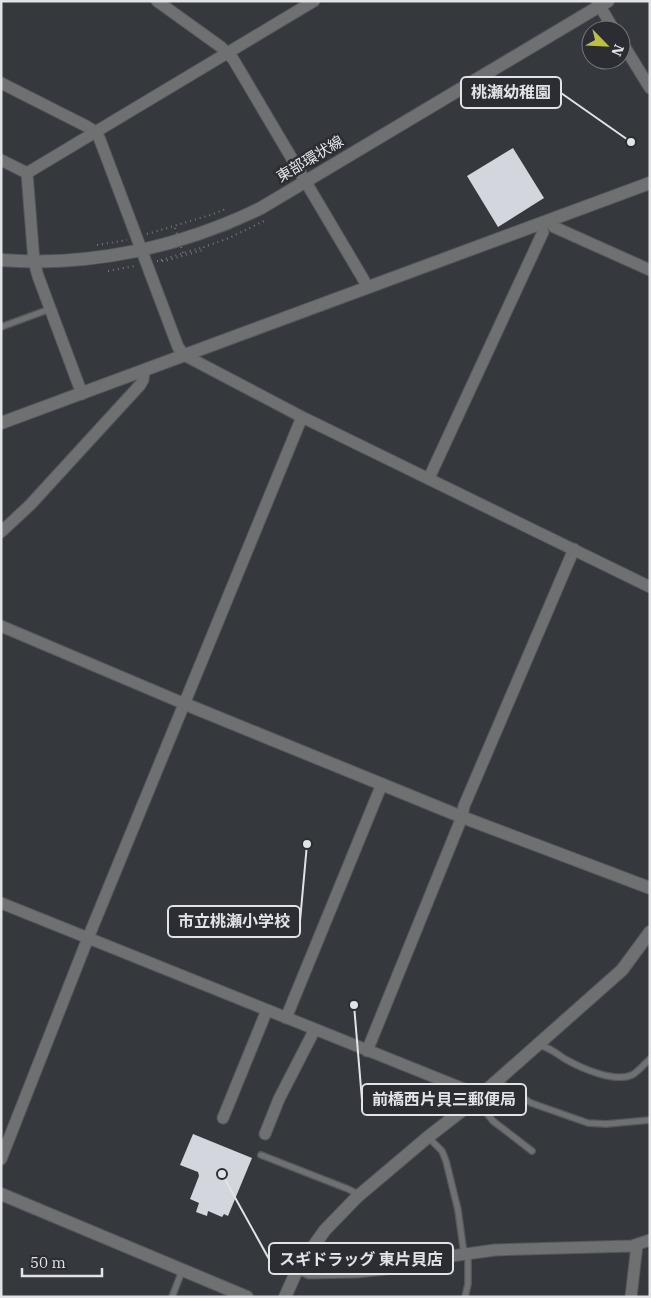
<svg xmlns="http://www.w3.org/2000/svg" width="651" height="1298" viewBox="0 0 651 1298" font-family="'IBM Plex Serif','Noto Sans JP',serif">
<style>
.building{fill:#d3d6dd}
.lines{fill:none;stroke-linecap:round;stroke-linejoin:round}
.service-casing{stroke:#54575b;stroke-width:8}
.minor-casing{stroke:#54575b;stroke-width:13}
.tertiary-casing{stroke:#54575b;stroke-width:14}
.path{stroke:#76797d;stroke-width:2;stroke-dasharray:1 4;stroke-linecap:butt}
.service{stroke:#6e7072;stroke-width:5.5}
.minor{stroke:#6e7072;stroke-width:11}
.tertiary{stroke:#6e7072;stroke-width:12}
.path-bridge{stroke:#76797d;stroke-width:2;stroke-dasharray:1 4;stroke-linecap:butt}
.labels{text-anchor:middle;stroke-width:5;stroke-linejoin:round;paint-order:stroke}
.street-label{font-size:15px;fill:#e1e3e6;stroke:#2b2d32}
.leader{fill:none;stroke:#e1e3e6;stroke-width:2}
.callout-dot{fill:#e1e3e6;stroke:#2b2d32;stroke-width:2}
.callout{fill:#2b2d32;stroke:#e1e3e6;stroke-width:2}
.callout-label{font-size:16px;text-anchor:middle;font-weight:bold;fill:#e1e3e6}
</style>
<rect width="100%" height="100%" fill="#35383d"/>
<!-- building -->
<path class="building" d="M513,148L544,198L498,227L467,176Z
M193,1134L252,1158L228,1216L224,1214L222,1217L208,1211L207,1216L196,1212L199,1203L190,1199L199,1176L198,1172L180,1165Z"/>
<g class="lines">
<defs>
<path id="service" d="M1,327L50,309
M538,1045C549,1047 556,1053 565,1059C581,1068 614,1083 632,1075C638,1072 644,1064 650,1059
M497,1081L531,1103L588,1123L606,1124L650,1120
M473,1102L480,1105L493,1121L532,1151
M428,1137L442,1151L446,1161L458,1210L464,1254
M261,1155L348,1189L356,1193L357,1196
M172,1297L182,1271
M465,1297L468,1284V1253"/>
<path id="minor" d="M157,1L221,47L233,59L365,282L367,288
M597,1L614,30
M621,41L650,88
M1,83L86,126L96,132L100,140L178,347L184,355L302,417L650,587
M1,160L27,173L34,262L38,276L82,394
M27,173L314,1
M550,220L554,227L650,270
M429,478L543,232L541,223
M1,532L30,505L140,385L143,380L144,371
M1,626L185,704
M1,903L469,1091L474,1095L473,1102
M286,1018L382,784
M367,1051L462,817L464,806L574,549
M223,1118L267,1010
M265,1134L279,1099L315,1029
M1,1159L88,938L302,417
M298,1268L309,1273L357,1272L386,1269L444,1257L495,1250L632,1246L650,1240
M631,1297L637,1245"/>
<path id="tertiary" d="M1,260C91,267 181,247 261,208L608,1
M1,423L650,183
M185,704L462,817L650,888
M1,1194L247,1297
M285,1297L298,1268L325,1230L357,1197L428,1137L473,1102L622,970L650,932"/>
</defs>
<!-- service casing -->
<use href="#service" class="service-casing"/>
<!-- minor casing -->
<use href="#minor" class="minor-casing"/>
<!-- tertiary casing -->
<use href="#tertiary" class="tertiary-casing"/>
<!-- path -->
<path class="path" d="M147,234L207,216H208L226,209
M97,245L127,240
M161,260L204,247
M157,261H165L203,250L204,247L229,238L264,221
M108,271L135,266"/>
<!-- service -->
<use href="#service" class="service"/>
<!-- minor -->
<use href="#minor" class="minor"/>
<!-- tertiary -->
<use href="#tertiary" class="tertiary"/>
<!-- path-bridge -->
<path class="path-bridge" d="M175,228L183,253"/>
</g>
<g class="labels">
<!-- street labels -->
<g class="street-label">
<text transform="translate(310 159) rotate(-31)" y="5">東部環状線</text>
</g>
</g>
<!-- callouts -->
<path class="leader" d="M631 142L561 93M307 844L300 921M354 1005L362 1100M222 1174L269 1259"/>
<g class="callout-dot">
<circle cx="631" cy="142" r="5"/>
<circle cx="307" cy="844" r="5"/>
<circle cx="354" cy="1005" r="5"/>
<circle cx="222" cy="1174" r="5"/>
</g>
<g class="callout">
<rect x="461" y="77" width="100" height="31" rx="5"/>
<rect x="168" y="906" width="132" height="31" rx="5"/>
<rect x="362" y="1084" width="164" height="31" rx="5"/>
<rect x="269" y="1243" width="184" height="31" rx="5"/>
</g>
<g class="callout-label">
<text x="511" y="98">桃瀬幼稚園</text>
<text x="234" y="927">市立桃瀬小学校</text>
<text x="444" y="1105">前橋西片貝三郵便局</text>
<text x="361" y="1265">スギドラッグ 東片貝店</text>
</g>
<!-- border -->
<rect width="651" height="1298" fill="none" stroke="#e1e3e6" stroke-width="5"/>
<!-- north arrow -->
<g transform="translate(606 45) rotate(114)"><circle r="24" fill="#2b2d32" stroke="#74767a"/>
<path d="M0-4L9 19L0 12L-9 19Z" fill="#bac045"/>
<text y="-8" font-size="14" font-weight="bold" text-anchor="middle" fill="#e1e3e6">N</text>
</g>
<!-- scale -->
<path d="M22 1268v8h80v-8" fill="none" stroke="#e1e3e6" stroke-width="2.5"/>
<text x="30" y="1268" font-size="15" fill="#e1e3e6" stroke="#2b2d32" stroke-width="4" paint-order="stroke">50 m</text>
</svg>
